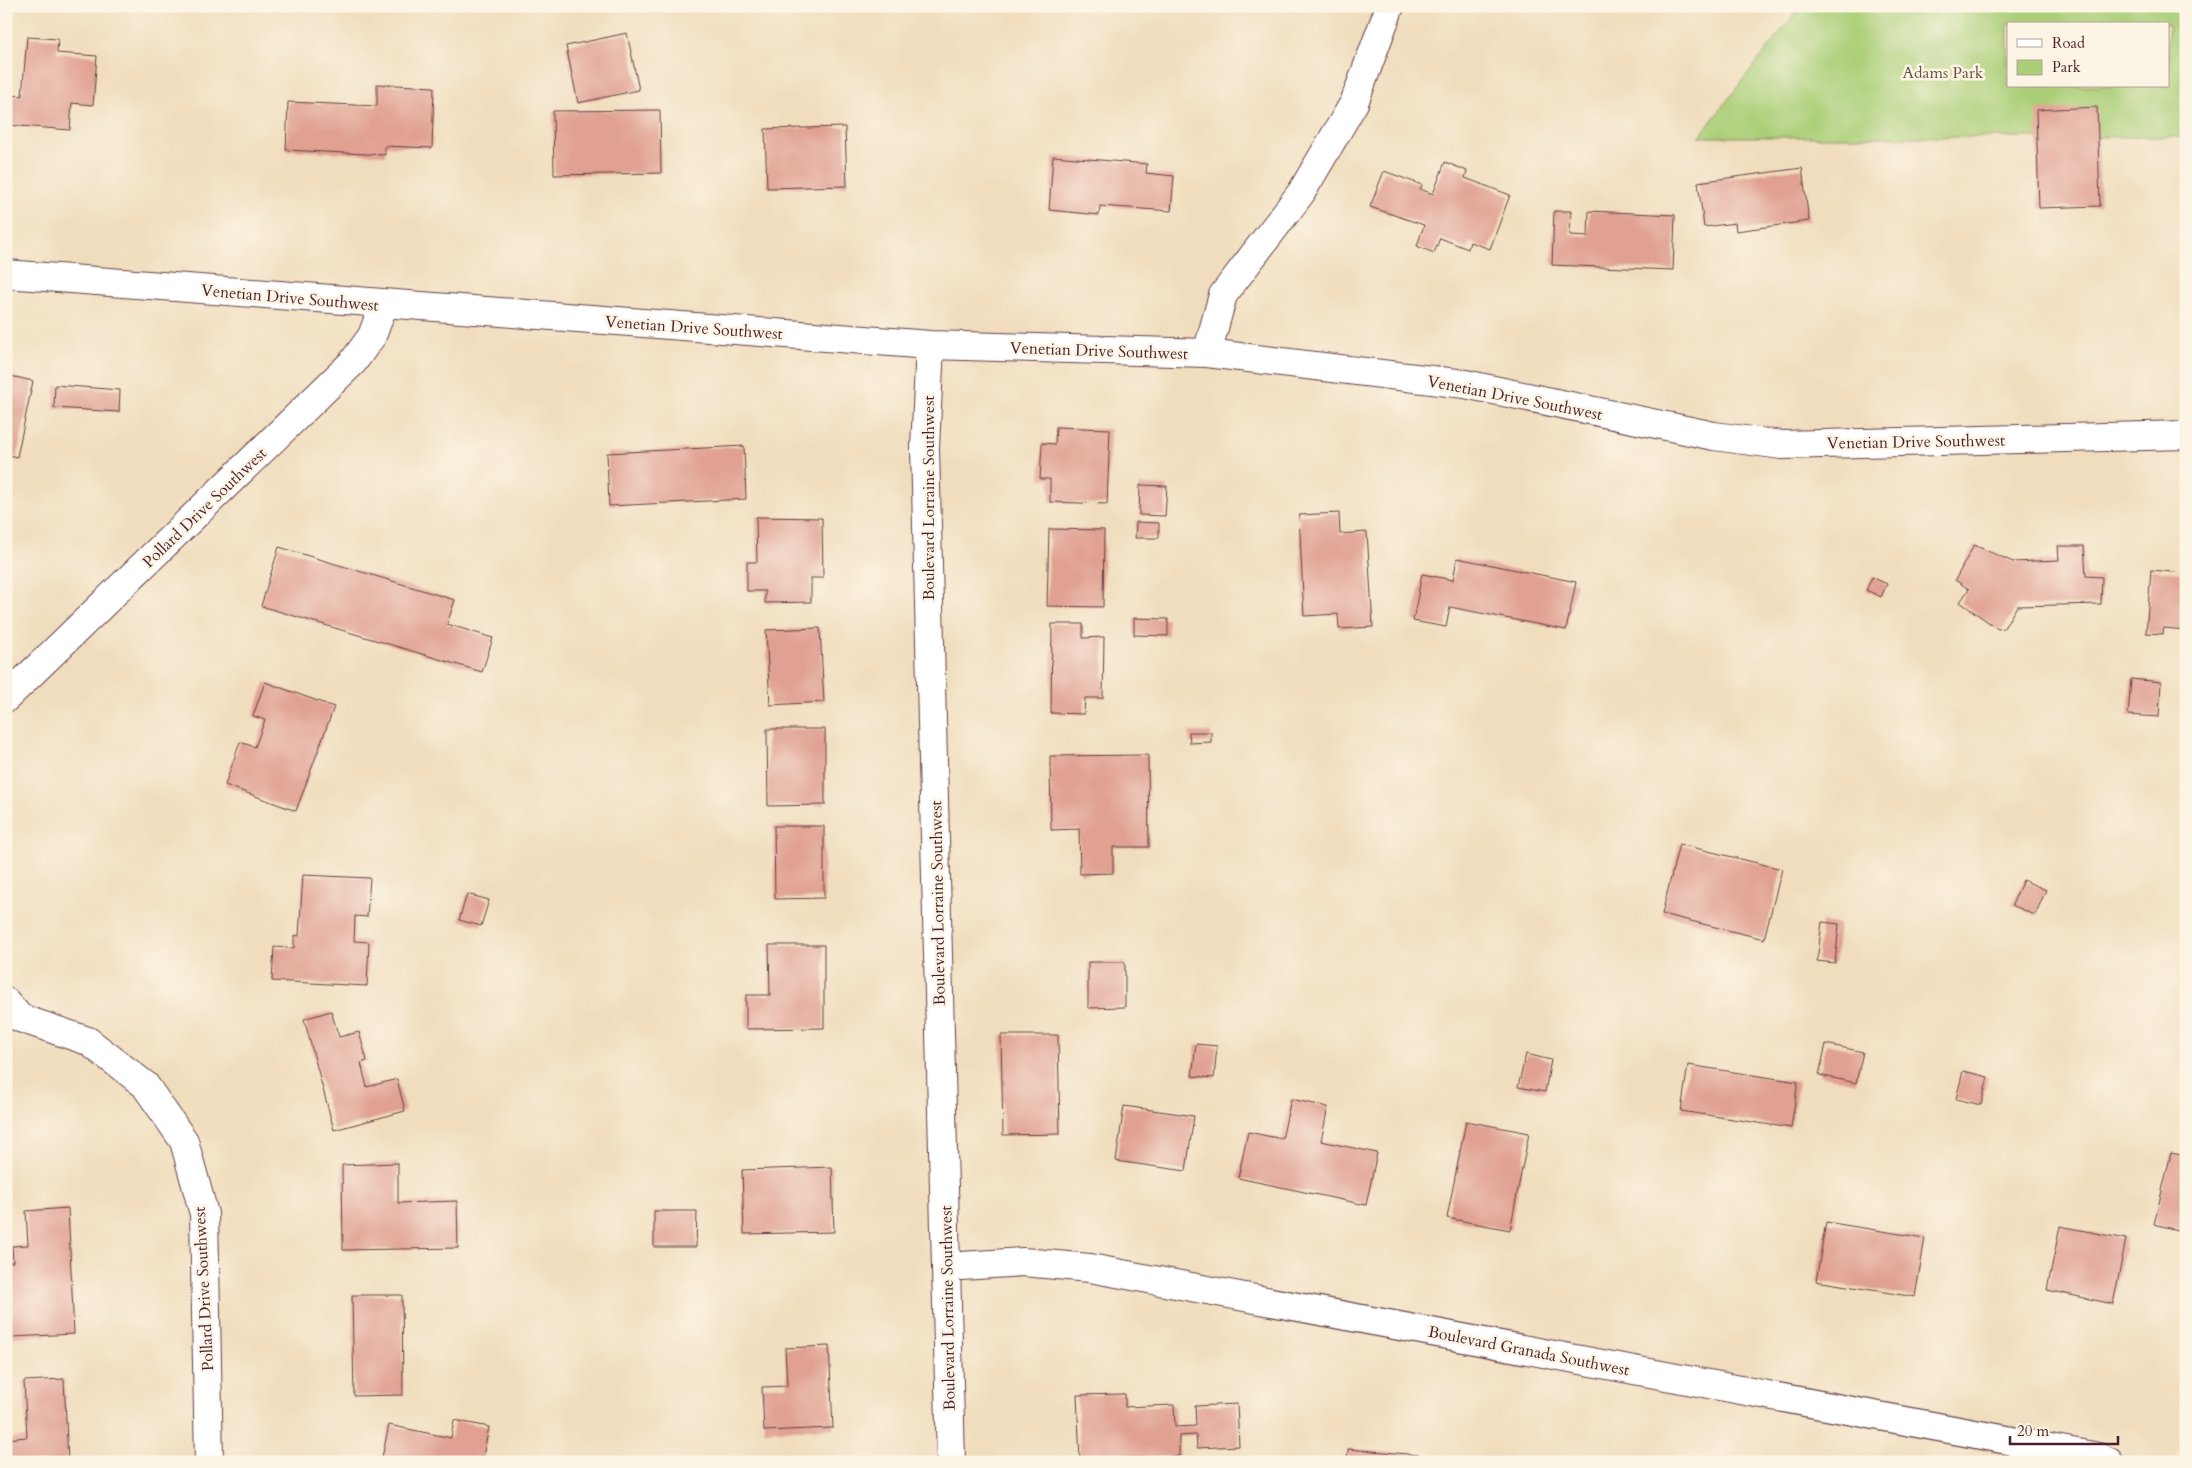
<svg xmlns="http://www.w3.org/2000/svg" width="2192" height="1468" viewBox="0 0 2192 1468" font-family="Cardo,serif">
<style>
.green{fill:#abcf78;stroke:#7a7752;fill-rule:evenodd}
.building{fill:#e0a092}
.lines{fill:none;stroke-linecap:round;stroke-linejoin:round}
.minor-casing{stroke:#633c41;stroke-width:30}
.minor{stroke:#fff;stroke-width:28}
.labels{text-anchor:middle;stroke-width:5;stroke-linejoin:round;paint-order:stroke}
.park-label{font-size:16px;fill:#675442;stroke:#fcf5e5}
.street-label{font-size:16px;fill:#4a1f2b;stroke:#fcf5e5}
</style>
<rect width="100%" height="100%" fill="#fcf5e5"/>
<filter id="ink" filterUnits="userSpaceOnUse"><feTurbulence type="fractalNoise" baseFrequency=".02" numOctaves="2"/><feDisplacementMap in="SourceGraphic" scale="10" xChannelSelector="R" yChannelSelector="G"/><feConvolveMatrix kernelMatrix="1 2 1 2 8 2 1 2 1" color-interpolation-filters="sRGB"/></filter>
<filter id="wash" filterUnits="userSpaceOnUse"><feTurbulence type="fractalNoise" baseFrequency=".0096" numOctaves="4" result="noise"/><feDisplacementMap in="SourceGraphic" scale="20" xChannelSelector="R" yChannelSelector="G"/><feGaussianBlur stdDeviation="1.12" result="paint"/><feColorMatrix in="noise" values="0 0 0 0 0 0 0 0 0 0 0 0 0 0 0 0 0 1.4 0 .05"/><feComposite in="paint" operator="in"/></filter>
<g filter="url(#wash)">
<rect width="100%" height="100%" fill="#f0ddbd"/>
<!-- green -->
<path class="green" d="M1801,6H2186V137H1699ZM2008,24H2168V86H2008Z"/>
<g id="blocks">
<!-- building -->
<path class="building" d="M627,33L639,90L578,103L566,46Z
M27,37L58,39L57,53L97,56L93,105L72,103L70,130L8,125L11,95L22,96Z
M377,84L434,87L432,148L385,146V155L286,150L288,102L377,106Z
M2097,107L2100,206L2039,208L2036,110Z
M660,110L661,173L554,175L553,111Z
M845,127L847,186L767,188L765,129Z
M1053,156L1147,164L1146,173L1174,176L1171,211L1100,206L1099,215L1049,210Z
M1445,162L1467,171L1465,178L1510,195L1490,249L1470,242L1468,249L1440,238L1434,253L1417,246L1424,225L1370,207L1384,171L1422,185L1420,189L1433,194Z
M1802,168L1809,221L1736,231L1735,223L1704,227L1698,182Z
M1554,211H1571L1570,235L1588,236L1589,211L1675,215L1673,270L1552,265Z
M6,375L33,381L17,457L6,454Z
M55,385L120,390L119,412L54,408Z
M1056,427L1110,429L1107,504L1050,502V479H1040L1042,443L1055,444Z
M744,446L746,499L609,506L607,453Z
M1140,485L1167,486L1165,516L1139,515Z
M1339,513L1340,534L1367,532L1373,627L1339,629L1338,614L1304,616L1299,515Z
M756,517L822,518L823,578H811V602L765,603V591H747V562H757Z
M1136,522L1159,523V538H1135Z
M1049,529L1104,530L1103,607L1047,606Z
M1974,545L2013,562L2059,560L2058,546H2084L2086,576L2102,577L2101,604L2017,606L2004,628L1998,629L1960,602L1969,589L1955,580Z
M279,547L455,600L447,624L493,638L482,672L261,606Z
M1457,558L1576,582L1566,630L1450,607L1446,627L1413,621L1422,574L1453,580Z
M2151,570L2184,573L2186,630L2164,628L2163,634L2146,633Z
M1872,577L1887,584L1881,597L1866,590Z
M1134,618L1168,619V636L1134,635Z
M1052,624H1083V638L1104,637L1103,698H1085L1084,714L1051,713Z
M820,628L824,702L770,705L766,630Z
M2131,679L2161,682L2159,717L2128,715Z
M265,682L334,707L296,811L225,785L240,742L255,747L265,720L253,716Z
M767,729H825V805L768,806Z
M1189,732H1211V742L1190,743Z
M1148,755L1149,847H1113V873L1080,874L1079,829L1051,830L1050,756Z
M774,826H824V898L775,899Z
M1679,844L1782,869L1764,939L1662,914Z
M303,875L370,878L367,917L355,916L354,941L369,942L367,986L272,981L274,947L294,948V935L299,936Z
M2023,880L2046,890L2035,915L2012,905Z
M467,894L489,900L481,926L459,920Z
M1822,922L1839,924L1835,963L1817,961Z
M769,945H824V1028L746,1029V995H770Z
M1088,962H1125V1007L1088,1008Z
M331,1011L339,1037L359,1032L367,1061L361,1063L367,1087L397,1079L405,1111L334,1130L304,1019Z
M1001,1035H1058L1060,1134L1003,1135Z
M1196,1044L1217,1046L1214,1078L1192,1076Z
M1826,1044L1863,1052L1856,1083L1819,1075Z
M1526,1054L1551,1060L1545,1092L1518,1087Z
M1688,1065L1798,1082L1791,1128L1681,1111Z
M1963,1071L1988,1077L1981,1105L1956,1099Z
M1291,1099L1328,1107L1321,1141L1377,1153L1366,1205L1238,1178L1248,1132L1282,1139Z
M1124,1106L1194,1116L1186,1171L1116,1161Z
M1466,1121L1529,1133L1510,1230L1447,1218Z
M2171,1153L2186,1156V1232L2154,1224Z
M398,1163V1203L457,1201L458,1248L343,1250L342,1165Z
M832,1167L834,1232L744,1234L742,1170Z
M68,1208L74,1334L11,1337L9,1301H6V1262H13L12,1246L28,1245L26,1211Z
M654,1211H697L696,1247H654Z
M1826,1222L1925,1238L1915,1297L1816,1281Z
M2060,1226L2126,1239L2113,1304L2047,1290Z
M352,1295H402L403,1395L354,1396Z
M829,1346L833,1428L764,1431L762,1387L787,1386L785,1348Z
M64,1379L68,1462H6V1439L27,1437L24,1381Z
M1125,1394V1407L1174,1405L1175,1427L1196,1426L1195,1406L1237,1404L1239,1446L1197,1448L1196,1435L1179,1436V1456L1080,1460L1077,1395Z
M454,1420L489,1427L482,1462H381L389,1425L451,1438Z
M1348,1449L1420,1455L1419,1462H1347Z"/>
</g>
</g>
<g filter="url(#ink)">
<use href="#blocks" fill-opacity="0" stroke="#633c41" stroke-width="1"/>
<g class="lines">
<defs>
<path id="minor" d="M6,274L930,345L1207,353L1465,384L1714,436L1782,445L2186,435
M930,345L925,448L951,1462
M1207,353L1223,295L1301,193L1354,103L1390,6
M6,698L353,362L372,336L384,304
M6,1002L20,1018L88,1041L145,1085L184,1141L204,1214L209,1462
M946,1267L1023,1262L1090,1268L2098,1457L2109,1462"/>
</defs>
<!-- minor casing -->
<use href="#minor" class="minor-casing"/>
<!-- minor -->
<use href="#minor" class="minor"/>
</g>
</g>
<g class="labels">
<!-- park labels -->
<g class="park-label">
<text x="1943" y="78">Adams Park</text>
</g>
<!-- street labels -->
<g class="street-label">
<text transform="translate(290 297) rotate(5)" y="6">Venetian Drive Southwest</text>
<text transform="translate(694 327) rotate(4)" y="6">Venetian Drive Southwest</text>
<text transform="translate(1099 350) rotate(2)" y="6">Venetian Drive Southwest</text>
<text transform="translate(1515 397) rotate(11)" y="6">Venetian Drive Southwest</text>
<text transform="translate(1916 441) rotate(-1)" y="6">Venetian Drive Southwest</text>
<text transform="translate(928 498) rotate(-90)" y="6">Boulevard Lorraine Southwest</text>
<text transform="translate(204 507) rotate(-44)" y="6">Pollard Drive Southwest</text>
<text transform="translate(937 903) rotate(-91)" y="6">Boulevard Lorraine Southwest</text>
<text transform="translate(203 1289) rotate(-93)" y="6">Pollard Drive Southwest</text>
<text transform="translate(947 1308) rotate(-91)" y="6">Boulevard Lorraine Southwest</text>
<text transform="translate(1529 1350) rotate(11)" y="6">Boulevard Granada Southwest</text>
</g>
</g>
<!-- margin -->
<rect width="2192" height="1468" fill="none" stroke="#fcf5e5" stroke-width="25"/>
<!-- legend -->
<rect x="2007" y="22" width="162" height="65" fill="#fcf5e5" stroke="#b59f9b"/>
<rect x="2017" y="39" width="25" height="8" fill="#ffffff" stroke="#b59f9b"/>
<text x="2052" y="48" font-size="15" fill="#4a1f2b">Road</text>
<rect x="2017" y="60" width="25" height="15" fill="#abcf78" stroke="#b59f9b"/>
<text x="2052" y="72" font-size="15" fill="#4a1f2b">Park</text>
<!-- scale -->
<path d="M2010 1436v8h108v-8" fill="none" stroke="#4a1f2b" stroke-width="2.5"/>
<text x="2017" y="1436" font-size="15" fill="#4a1f2b" stroke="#fcf5e5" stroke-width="4" paint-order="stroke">20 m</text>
</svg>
